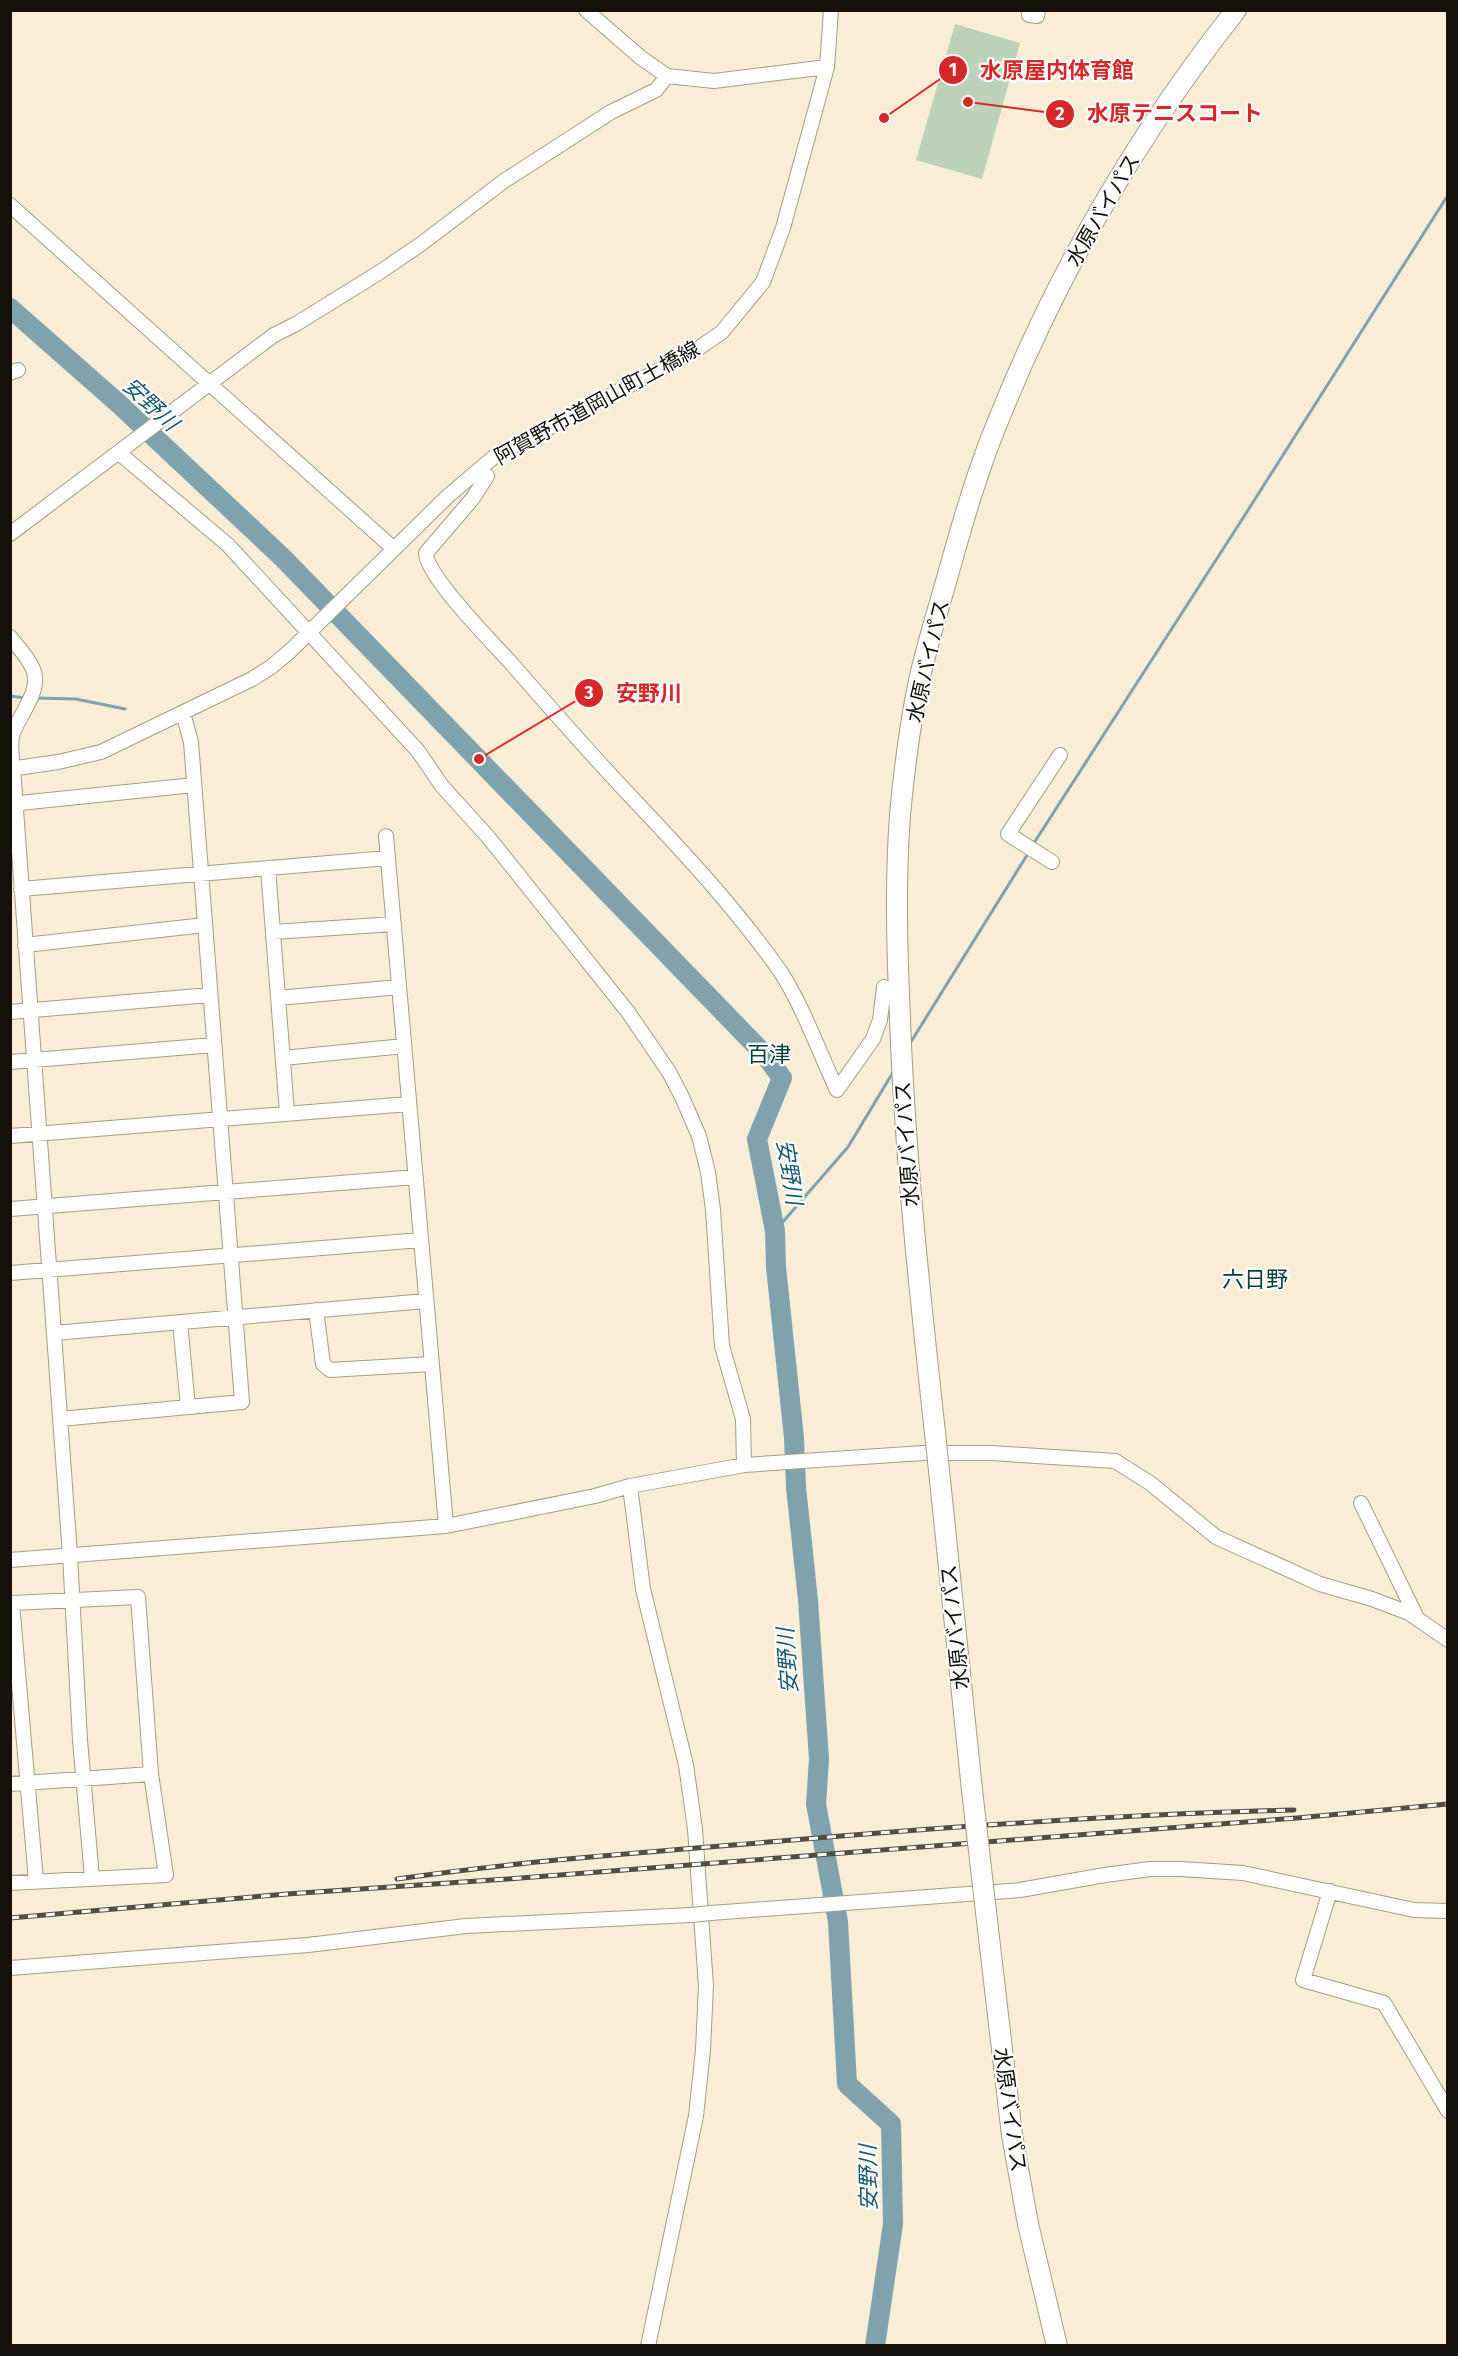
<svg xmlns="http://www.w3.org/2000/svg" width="1458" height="2356" viewBox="0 0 1458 2356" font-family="'Fira Sans','Noto Sans JP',sans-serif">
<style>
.grass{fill:#bcd2ba}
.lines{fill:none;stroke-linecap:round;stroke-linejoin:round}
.stream{stroke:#7fa2ae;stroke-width:3}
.river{stroke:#7fa2ae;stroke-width:20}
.minor-casing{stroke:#a69b85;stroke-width:16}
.highway-casing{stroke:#a69b85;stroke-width:22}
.minor{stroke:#fff;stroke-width:14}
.highway{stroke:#fff;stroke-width:20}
.rail-casing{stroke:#534d40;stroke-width:5}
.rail{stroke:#fff;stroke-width:3;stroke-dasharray:9;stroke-linecap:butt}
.minor-bridge-casing{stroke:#a69b85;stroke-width:16;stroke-linecap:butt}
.highway-bridge-casing{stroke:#a69b85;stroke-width:22;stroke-linecap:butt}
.minor-bridge{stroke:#fff;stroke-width:14}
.highway-bridge{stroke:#fff;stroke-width:20}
.labels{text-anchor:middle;stroke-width:4.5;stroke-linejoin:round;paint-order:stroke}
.street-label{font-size:21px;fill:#151109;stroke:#fff}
.water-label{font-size:22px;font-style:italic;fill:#185b6f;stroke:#fff}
.neighbourhood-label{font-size:22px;fill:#013f35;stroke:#fff}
.leader{fill:none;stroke:#d62828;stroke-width:2}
.callout-dot{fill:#d62828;stroke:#fff;stroke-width:2}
.mark-label{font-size:18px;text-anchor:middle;font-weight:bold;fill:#fff}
.callout-label{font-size:22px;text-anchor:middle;font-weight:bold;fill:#d62828;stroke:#fff;stroke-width:4.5;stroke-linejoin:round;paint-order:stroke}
</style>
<rect width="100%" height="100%" fill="#f9edd5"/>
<!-- grass -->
<path class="grass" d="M955,24L1020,43L982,179L916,160Z"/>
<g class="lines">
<!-- stream -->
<path class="stream" d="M10,696L25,698
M35,698L76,699L125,709
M1032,846L1243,518L1448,195
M909,1045L1029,852
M775,1231L848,1147L895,1069"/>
<!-- river -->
<path class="river" d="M10,308L119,404L283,558L766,1056L782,1078L757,1139L775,1231L776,1267L794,1438L796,1487L808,1600L819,1759L816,1804L838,1922L847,2084L891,2124L893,2224L875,2346"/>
<defs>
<path id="minor" d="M586,10L640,57L667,76L714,81L827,67
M1029,15L1037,16L1038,10
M10,205L394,549
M10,373L18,370
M119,453L228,545L418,751L442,786L489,838L628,1012L669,1072L682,1097L699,1136L708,1172L713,1210L722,1346L743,1419L744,1465
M487,476L473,498L426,553C426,576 493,643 511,663C552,710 593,757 636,802C687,856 737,910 780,971C803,1006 819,1052 837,1090L873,1039L880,1020L884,987
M10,534L274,335L296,324L380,272L421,244L504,181L611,112L656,90L667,76
M10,637C17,646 27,656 32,667C44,690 18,715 12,736C10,746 12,758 13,768L70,1555L80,1740L92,1878
M10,769L58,762L101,752L252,679L271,667L289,652L448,496L495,456L693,352L722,332L763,282L783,228L827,67L831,10
M10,804L194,785
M386,836L446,1526
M1052,862L1008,834L1060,755
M268,868L287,1113
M21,889L388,858
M273,932L394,924
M25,945L205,925
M278,998L399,987
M10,1012L210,995
M283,1058L404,1046
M10,1062L214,1045
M10,1136L409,1104
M10,1209L416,1177
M10,1273L421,1240
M316,1310L323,1364L330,1370L432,1364
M180,1322L188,1407
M54,1333L426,1301
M60,1419L242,1402L191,742L183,713
M630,1486L643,1589L686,1765L695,1829L706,1986L703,2050L696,2116L648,2346
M1361,1503L1417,1618
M10,1560L446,1526L595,1496L630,1486L744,1465L923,1453H991L1115,1461L1150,1483L1216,1537L1320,1584L1372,1599L1409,1613L1448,1640
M10,1784L151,1774
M10,1883L166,1875L151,1774L138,1597L12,1603L36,1881
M1330,1891L1303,1980L1384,2003L1448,2111
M711,1913L1020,1890L1105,1875L1150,1869H1181L1243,1873L1414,1910L1448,1911
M10,1968L308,1945L466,1926L691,1915"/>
<path id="highway" d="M935,1433C920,1295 905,1158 900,1019C897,951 895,883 900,815C904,771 910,724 919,681C927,644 939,607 949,571C963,521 978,469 998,421C1057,274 1138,134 1236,10
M943,1509L972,1790
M986,1912L1012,2135L1028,2224L1057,2346"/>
</defs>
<!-- minor casing -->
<use href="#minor" class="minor-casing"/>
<!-- highway casing -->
<use href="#highway" class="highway-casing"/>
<!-- minor -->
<use href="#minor" class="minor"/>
<!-- highway -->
<use href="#highway" class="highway"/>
<defs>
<path id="rail" d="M397,1879C529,1860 661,1851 793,1840C960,1826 1126,1814 1294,1810
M10,1918L287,1894L507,1879L1297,1818L1448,1804"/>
</defs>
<!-- rail casing -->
<use href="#rail" class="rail-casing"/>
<!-- rail -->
<use href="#rail" class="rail"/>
<defs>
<path id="minor-bridge" d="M691,1915L711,1913"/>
<path id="highway-bridge" d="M935,1433L943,1509
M972,1790L986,1912"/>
</defs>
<!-- minor-bridge casing -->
<use href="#minor-bridge" class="minor-bridge-casing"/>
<!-- highway-bridge casing -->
<use href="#highway-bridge" class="highway-bridge-casing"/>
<!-- minor-bridge -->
<use href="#minor-bridge" class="minor-bridge"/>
<!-- highway-bridge -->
<use href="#highway-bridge" class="highway-bridge"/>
</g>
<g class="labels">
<!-- street labels -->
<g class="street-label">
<text transform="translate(1103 210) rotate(-60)" y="7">水原バイパス</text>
<text transform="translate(597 403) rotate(-29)" y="7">阿賀野市道岡山町土橋線</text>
<text transform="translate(928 661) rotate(-77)" y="7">水原バイパス</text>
<text transform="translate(907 1144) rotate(-94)" y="7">水原バイパス</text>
<text transform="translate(955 1627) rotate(-96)" y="7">水原バイパス</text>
<text transform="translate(1010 2110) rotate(82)" y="7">水原バイパス</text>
</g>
<!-- water labels -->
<g class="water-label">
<text transform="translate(151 404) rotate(43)" y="8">安野川</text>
<text transform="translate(790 1172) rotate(81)" y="8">安野川</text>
<text transform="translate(787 1661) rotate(-94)" y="8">安野川</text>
<text transform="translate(868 2178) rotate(-91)" y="8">安野川</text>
</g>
<!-- neighbourhood labels -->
<g class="neighbourhood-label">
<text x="769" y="1062">百津</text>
<text x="1255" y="1287">六日野</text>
</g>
</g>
<!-- callouts -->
<path class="leader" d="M884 118L953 70M968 102L1060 114M479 759L589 693"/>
<g class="callout-dot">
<circle cx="884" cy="118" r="6"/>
<circle cx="968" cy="102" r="6"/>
<circle cx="479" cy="759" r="6"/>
<circle cx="953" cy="70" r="15"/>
<circle cx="1060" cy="114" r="15"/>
<circle cx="589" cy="693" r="15"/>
</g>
<g class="mark-label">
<text x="953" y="76">1</text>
<text x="1060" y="120">2</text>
<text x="589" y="699">3</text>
</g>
<g class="callout-label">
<text x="1057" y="78">水原屋内体育館</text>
<text x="1175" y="121">水原テニスコート</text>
<text x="649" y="701">安野川</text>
</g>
<!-- border -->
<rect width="1458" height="2356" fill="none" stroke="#151109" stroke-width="24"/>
</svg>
